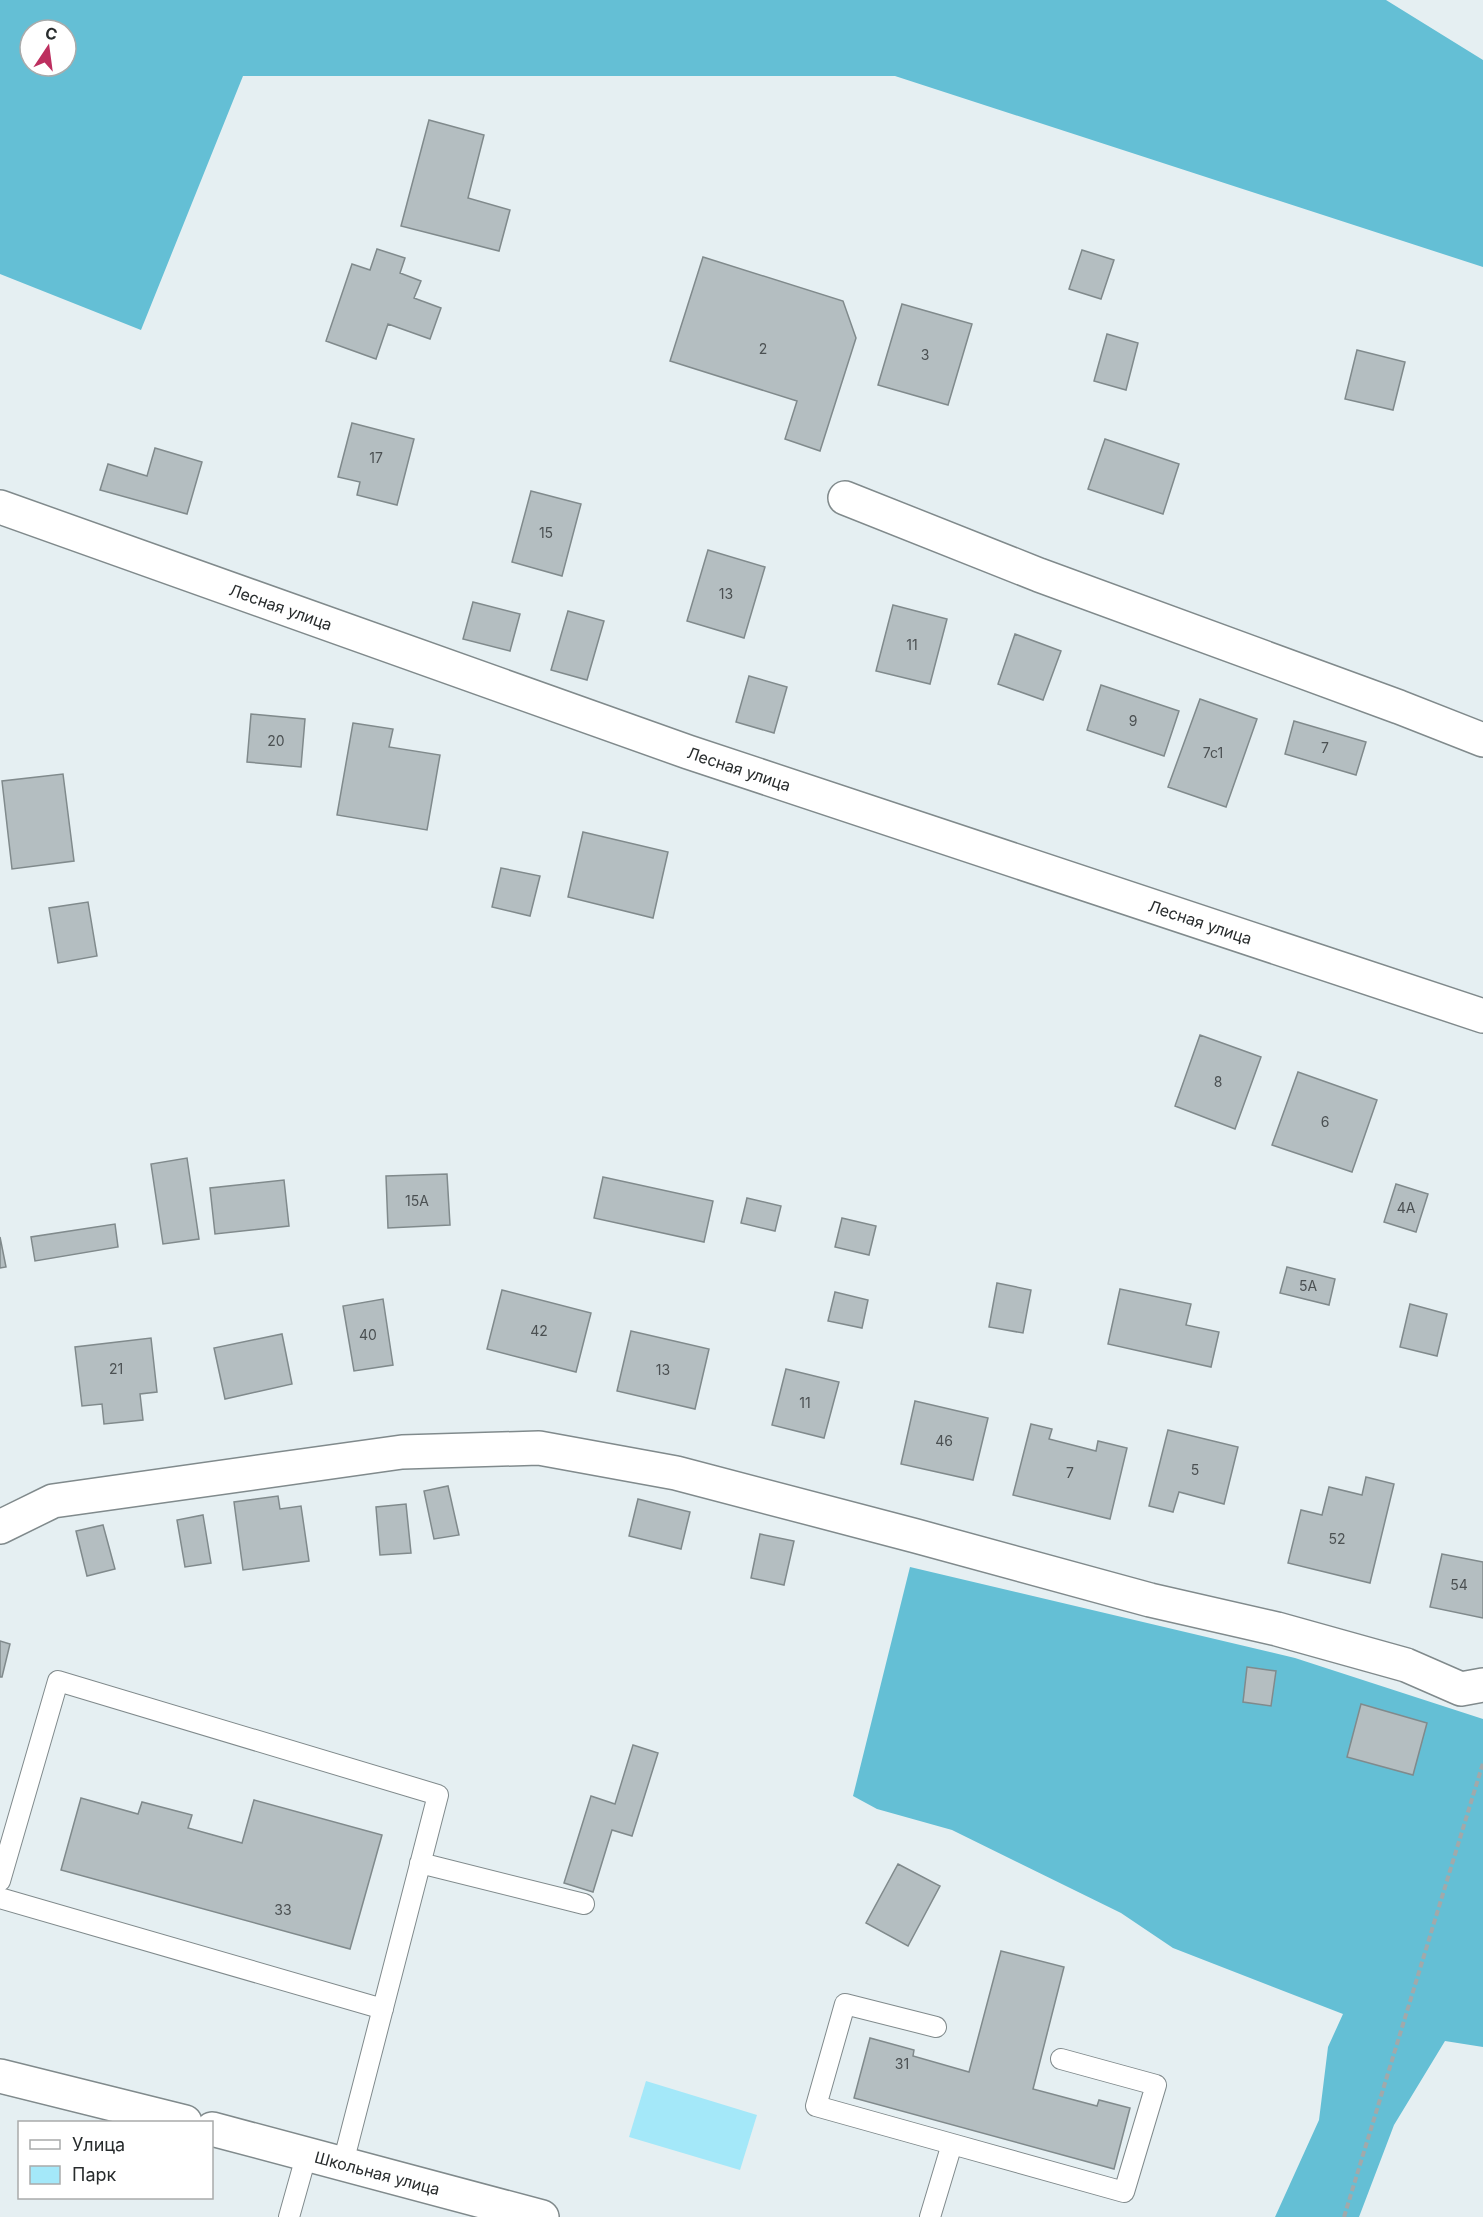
<svg xmlns="http://www.w3.org/2000/svg" width="1483" height="2217" viewBox="0 0 1483 2217" font-family="Inter,sans-serif">
<style>
.green{fill:#a4e8f9}
.forest{fill:#64bfd5;fill-rule:evenodd}
.building{fill:#b4bec1;stroke:#808a8c;stroke-width:1.5}
.lines{fill:none;stroke-linecap:round;stroke-linejoin:round}
.lane-casing{stroke:#808a8c;stroke-width:22}
.street-casing{stroke:#808a8c;stroke-width:36}
.secondary-casing{stroke:#808a8c;stroke-width:36}
.path{stroke:#a1a9ab;stroke-width:4;stroke-dasharray:6 3;stroke-linecap:butt}
.lane{stroke:#fff;stroke-width:20}
.street{stroke:#fff;stroke-width:33}
.secondary{stroke:#fff;stroke-width:33}
.labels{text-anchor:middle;stroke-width:6;stroke-linejoin:round;paint-order:stroke}
.number-label{font-size:14px;fill:#4b5052}
.street-label{font-size:16px;fill:#282c2d;stroke:#fff}
</style>
<rect width="100%" height="100%" fill="#e5eff2"/>
<!-- green -->
<path class="green" d="M646,2081L757,2115L740,2170L629,2137Z"/>
<!-- forest -->
<path class="forest" d="M0,0H1386L1483,60V267L895,76H243L141,330L0,274ZM30,30H66V66H30Z
M910,1567L1295,1658L1483,1719V2047L1445,2041L1394,2125L1359,2217H1275L1319,2120L1328,2047L1343,2014L1173,1948L1121,1913L952,1830L877,1809L853,1796Z"/>
<!-- building -->
<path class="building" d="M429,120L484,135L468,198L510,210L499,251L401,226Z
M377,249L405,258L400,273L421,281L414,298L441,308L430,339L388,324L376,359L326,341L352,264L370,270Z
M1082,250L1114,260L1101,299L1069,289Z
M703,257L843,301L856,338L820,451L785,439L797,401L670,361Z
M902,304L972,324L948,405L878,385Z
M1107,334L1138,343L1126,390L1094,381Z
M1357,350L1405,362L1393,410L1345,399Z
M352,423L414,439L397,505L357,495L360,482L338,477Z
M1105,439L1179,464L1163,514L1088,489Z
M155,448L202,462L187,514L100,490L108,464L147,476Z
M531,491L581,504L562,576L512,562Z
M708,550L765,567L744,638L687,621Z
M473,602L520,614L510,651L463,639Z
M893,605L947,619L930,684L876,671Z
M568,611L604,621L587,680L551,670Z
M1015,634L1061,651L1043,700L998,684Z
M749,676L787,687L774,733L736,722Z
M1101,685L1179,711L1164,756L1087,730Z
M1200,699L1257,719L1226,807L1168,787Z
M251,714L305,719L301,767L247,762Z
M1294,721L1366,742L1356,775L1285,754Z
M353,723L393,729L389,747L440,755L427,830L337,815Z
M63,774L74,861L12,869L2,781Z
M583,832L668,852L653,918L568,897Z
M501,868L540,876L530,916L492,907Z
M88,902L97,956L58,963L49,908Z
M1200,1035L1261,1057L1235,1129L1175,1106Z
M1298,1072L1377,1100L1352,1172L1272,1145Z
M187,1158L199,1239L163,1244L151,1164Z
M447,1174L450,1225L388,1228L386,1176Z
M603,1177L713,1201L704,1242L594,1218Z
M284,1180L289,1226L215,1234L210,1188Z
M1396,1184L1428,1194L1416,1232L1384,1222Z
M747,1198L781,1206L775,1231L741,1223Z
M842,1218L876,1226L869,1255L835,1247Z
M115,1224L118,1247L35,1261L31,1237Z
M0,1237L6,1267L0,1268Z
M1287,1267L1335,1279L1329,1305L1280,1293Z
M997,1283L1031,1290L1023,1333L989,1327Z
M1120,1289L1191,1304L1186,1325L1219,1332L1211,1367L1108,1344Z
M502,1290L591,1313L576,1372L487,1349Z
M835,1292L868,1300L862,1328L828,1321Z
M383,1299L393,1365L354,1371L343,1306Z
M1410,1304L1447,1314L1437,1356L1400,1347Z
M631,1331L709,1349L695,1409L617,1391Z
M282,1334L292,1384L225,1399L214,1348Z
M151,1338L157,1392L140,1394L143,1420L104,1424L102,1404L82,1406L75,1347Z
M786,1369L839,1382L824,1438L772,1425Z
M915,1401L988,1418L973,1480L901,1464Z
M1031,1424L1052,1429L1049,1439L1096,1451L1098,1441L1127,1448L1110,1519L1013,1495Z
M1168,1430L1238,1447L1224,1504L1179,1492L1173,1512L1149,1506Z
M1366,1477L1394,1484L1370,1583L1288,1563L1301,1510L1322,1515L1329,1487L1362,1495Z
M448,1486L459,1535L434,1539L424,1491Z
M278,1496L280,1509L301,1506L309,1561L243,1570L234,1502Z
M638,1499L690,1512L681,1549L629,1536Z
M406,1504L411,1553L380,1555L376,1507Z
M203,1515L211,1563L185,1567L177,1520Z
M103,1525L115,1569L87,1576L76,1531Z
M760,1534L794,1541L784,1585L751,1578Z
M1442,1554L1483,1562V1618L1430,1607Z
M0,1641L10,1644L2,1677H0Z
M1247,1667L1276,1671L1271,1706L1243,1702Z
M1361,1704L1427,1723L1413,1775L1347,1757Z
M633,1745L658,1753L632,1836L612,1830L593,1892L564,1883L591,1796L615,1804Z
M81,1798L138,1814L142,1802L192,1815L188,1828L242,1843L254,1800L382,1835L350,1949L61,1870Z
M898,1864L940,1886L908,1946L866,1923Z
M1001,1951L1064,1967L1033,2089L1097,2106L1099,2100L1130,2108L1114,2169L854,2098L870,2038L914,2050L913,2056L969,2072Z"/>
<g class="lines">
<defs>
<path id="lane" d="M420,1863L584,1904
M0,1881L58,1681L438,1795L343,2163
M0,1898L383,2009
M952,2144L1124,2192L1156,2085L1061,2059
M289,2217L307,2153
M930,2217L952,2144L816,2106L845,2004L936,2027"/>
<g id="street">
<path d="M845,498L1039,575L1399,707L1483,740"/>
<path id="s1" d="M0,507L688,752L1483,1016"/>
<path d="M0,1527L53,1501L402,1452L539,1448L676,1473L916,1536L1150,1600L1277,1629L1406,1665L1461,1689L1483,1685"/>
</g>
<g id="secondary">
<path d="M0,2076L185,2122"/>
<path id="s2" d="M212,2129L542,2217"/>
</g>
</defs>
<!-- lane casing -->
<use href="#lane" class="lane-casing"/>
<!-- street casing -->
<use href="#street" class="street-casing"/>
<!-- secondary casing -->
<use href="#secondary" class="secondary-casing"/>
<!-- path -->
<path class="path" d="M1344,2217L1483,1763"/>
<!-- lane -->
<use href="#lane" class="lane"/>
<!-- street -->
<use href="#street" class="street"/>
<!-- secondary -->
<use href="#secondary" class="secondary"/>
</g>
<g class="labels">
<!-- number labels -->
<g class="number-label">
<text x="763" y="354">2</text>
<text x="925" y="360">3</text>
<text x="376" y="463">17</text>
<text x="546" y="538">15</text>
<text x="726" y="599">13</text>
<text x="912" y="650">11</text>
<text x="1133" y="726">9</text>
<text x="276" y="746">20</text>
<text x="1325" y="753">7</text>
<text x="1213" y="758">7с1</text>
<text x="1218" y="1087">8</text>
<text x="1325" y="1127">6</text>
<text x="417" y="1206">15А</text>
<text x="1406" y="1213">4А</text>
<text x="1308" y="1291">5А</text>
<text x="539" y="1336">42</text>
<text x="368" y="1340">40</text>
<text x="116" y="1374">21</text>
<text x="663" y="1375">13</text>
<text x="805" y="1408">11</text>
<text x="944" y="1446">46</text>
<text x="1195" y="1475">5</text>
<text x="1070" y="1478">7</text>
<text x="1337" y="1544">52</text>
<text x="1459" y="1590">54</text>
<text x="283" y="1915">33</text>
<text x="902" y="2069">31</text>
</g>
<!-- street labels -->
<g class="street-label">
<text dy="6" stroke="none"><textPath href="#s1" startOffset="298">Лесная улица</textPath></text>
<text dy="6" stroke="none"><textPath href="#s1" startOffset="784">Лесная улица</textPath></text>
<text dy="6" stroke="none"><textPath href="#s1" startOffset="1270">Лесная улица</textPath></text>
<text dy="6" stroke="none"><textPath href="#s2" startOffset="171">Школьная улица</textPath></text>
</g>
</g>
<!-- legend -->
<rect x="18" y="2121" width="195" height="78" fill="#ffffff" stroke="#a9abab" stroke-width="1.5"/>
<rect x="30" y="2140" width="30" height="9" fill="#ffffff" stroke="#a9abab" stroke-width="1.5"/>
<text x="72" y="2151" font-size="18" fill="#282c2d">Улица</text>
<rect x="30" y="2166" width="30" height="18" fill="#a4e8f9" stroke="#a9abab" stroke-width="1.5"/>
<text x="72" y="2181" font-size="18" fill="#282c2d">Парк</text>
<!-- north arrow -->
<g transform="translate(48 48) rotate(13)"><circle r="28" fill="#ffffff" stroke="#a9abab" stroke-width="1.5"/>
<path d="M0-4.5L10 22L0 15L-10 22Z" fill="#bd2f5f"/>
<text y="-9" font-size="16" font-weight="bold" text-anchor="middle" fill="#282c2d">С</text>
</g>
</svg>
